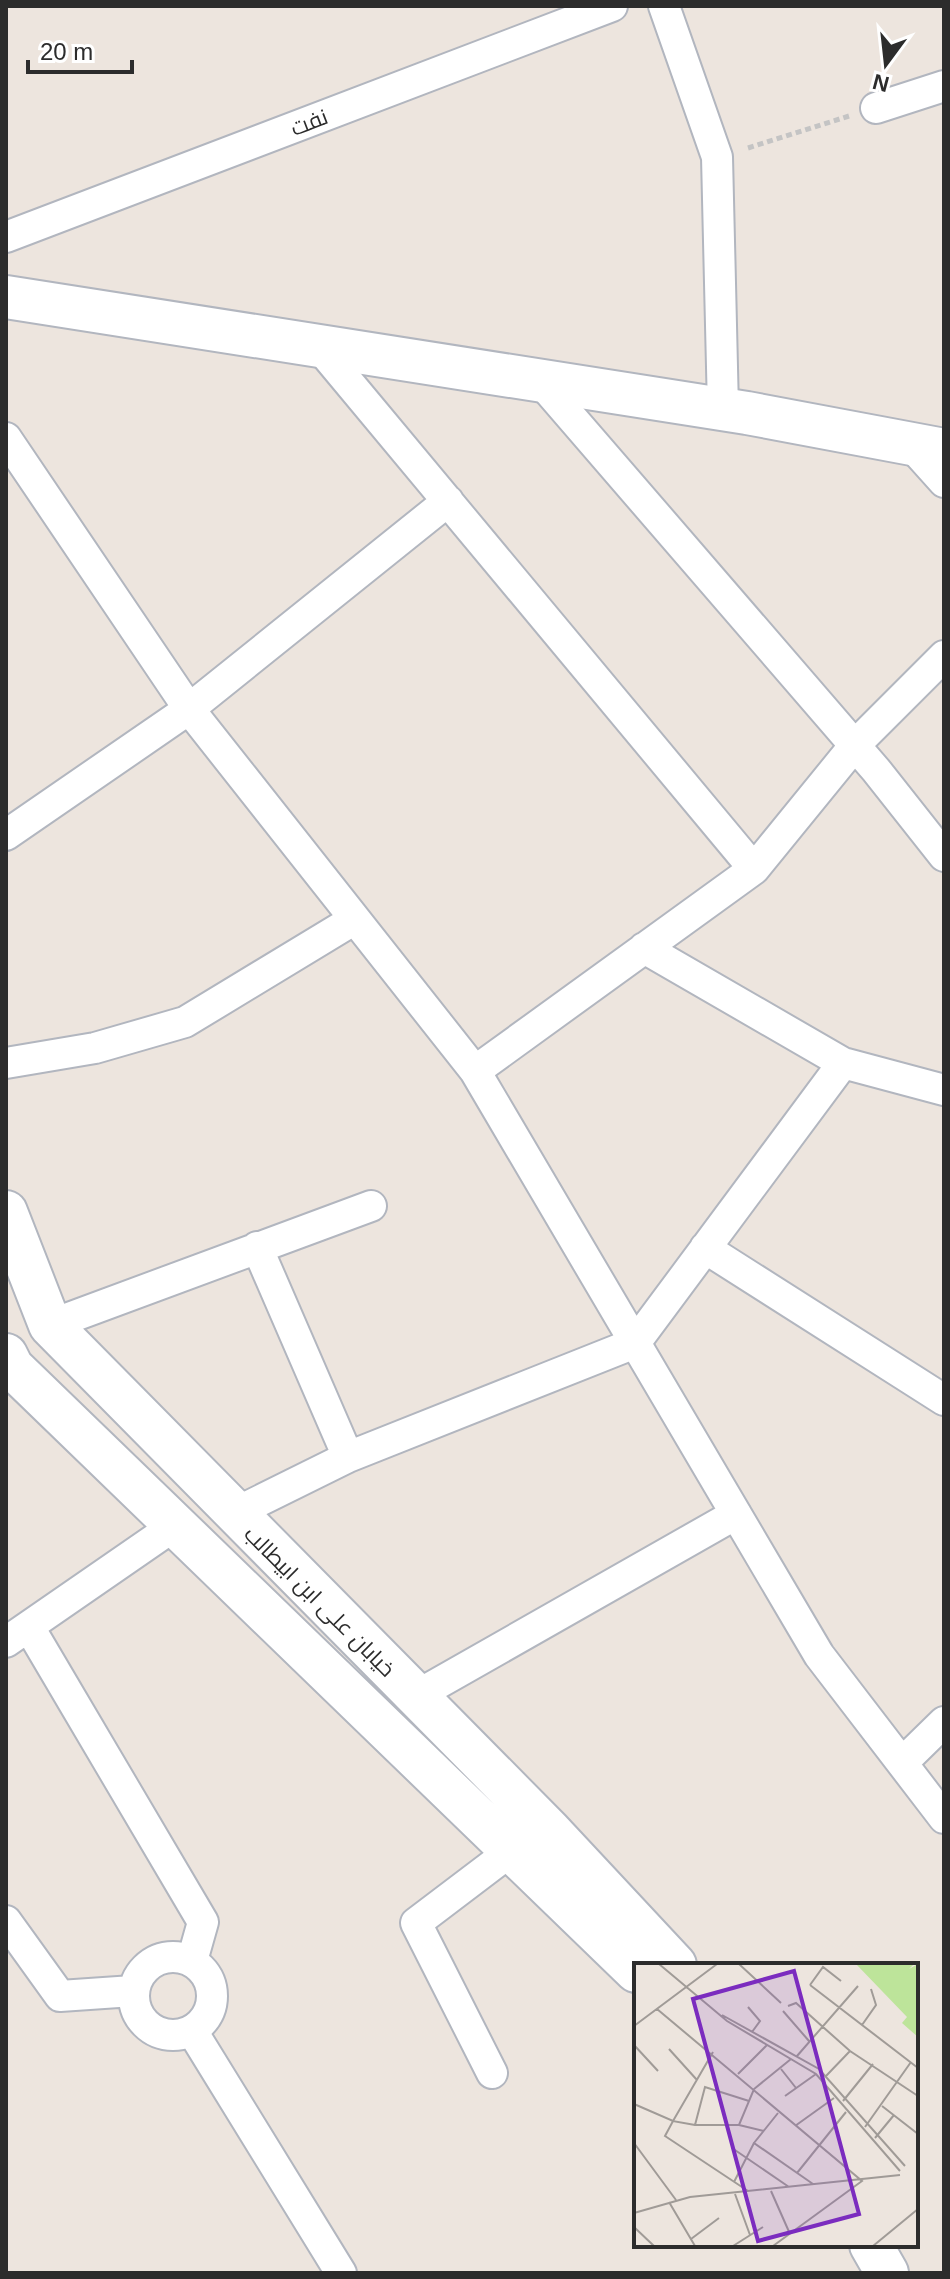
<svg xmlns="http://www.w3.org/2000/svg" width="950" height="2279" viewBox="0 0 950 2279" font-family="Arial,Cairo,sans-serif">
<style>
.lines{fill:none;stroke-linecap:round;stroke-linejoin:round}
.street-casing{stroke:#b2b6bf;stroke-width:34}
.secondary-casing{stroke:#b2b6bf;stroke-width:46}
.path{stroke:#c4c4c4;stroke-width:5;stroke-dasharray:6 4;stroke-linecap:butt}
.street{stroke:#fff;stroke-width:30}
.secondary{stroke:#fff;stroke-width:42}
.labels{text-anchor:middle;stroke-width:8;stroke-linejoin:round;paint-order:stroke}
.street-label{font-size:22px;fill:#2c2c2c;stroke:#fff}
.inset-road{fill:none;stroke:#a09b97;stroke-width:2}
.view{fill:#7b2cbf;fill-opacity:0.15;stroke:#7b2cbf;stroke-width:4}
.inset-edge{fill:none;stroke:#2c2c2c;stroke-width:4}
</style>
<rect width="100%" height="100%" fill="#ede5de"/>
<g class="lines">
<defs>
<path id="street" d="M664,6L717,157L723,409
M876,108L944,86
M6,237L612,6
M320,348L754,869L475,1071
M540,381L876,770L944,856
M6,438L189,709L475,1071L819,1655L944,1818
M909,443L944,482
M6,835L189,709L448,501
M754,869L855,745L944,656
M644,948L843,1063
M6,1063L95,1048L185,1022L355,919
M257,1247L348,1457
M705,1248L944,1400
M50,1325L371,1206
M233,1514L348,1457L635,1343L843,1063L944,1090
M29,1627L203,1922L192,1961
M6,1642L174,1526
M414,1697L736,1514
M902,1763L944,1722
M6,1921L60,1996L133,1991
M134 1996a39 39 0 1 1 78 0a39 39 0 1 1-78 0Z
M192,2031L341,2273
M492,2073L416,1923L511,1851"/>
<path id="secondary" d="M6,297L747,413L944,450
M6,1212L50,1325L550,1831L675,1965
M6,1355L12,1367L636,1971
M871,2245L887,2273"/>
</defs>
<!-- street casing -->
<use href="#street" class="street-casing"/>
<!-- secondary casing -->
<use href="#secondary" class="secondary-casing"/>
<!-- path -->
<path class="path" d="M748,148L849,116"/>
<!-- street -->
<use href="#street" class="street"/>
<!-- secondary -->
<use href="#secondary" class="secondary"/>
</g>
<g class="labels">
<!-- street labels -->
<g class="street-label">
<text transform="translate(309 122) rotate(-21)" y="8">نفت</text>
<text transform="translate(320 1601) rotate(45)" y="8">خیابان علی ابن ابیطالب</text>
</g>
</g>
<!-- overview -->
<g transform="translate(634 1963)">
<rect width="284" height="284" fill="#ede5de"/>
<path d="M222,1H280L275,6L284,1V74L268,60L273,54Z" fill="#bde49a"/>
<path class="inset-road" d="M25,1L93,58L182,111L266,208M105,1L147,40M176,22L284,105M176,22L189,4L207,18M154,43L162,40L216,88L284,133M114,44L126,58L118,69M23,46L228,218L139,283M149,48L175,78M88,52L185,106L271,203M228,62L242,42L237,26M0,63L83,1M0,82L24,108M35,86L63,117M163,93L224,23M147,106L162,125M104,111L133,82M192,113L216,88M151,133L182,111M115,138L71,124L61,162H105L120,126L157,96M209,138L239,101M0,141L39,158L79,89M248,143L284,171M144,150L120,180L179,221M61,162L39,158L31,173L114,228M105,162L130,168M161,163L200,135M231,164L277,99M241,175L260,152M0,180L42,237M98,185L155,224M163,210L212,149M100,219L120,180M137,228L156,271M101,231L116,272M35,239L61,283M0,250L56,234L266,212M0,264L20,283M57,276L85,255M99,283L129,264M239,283L284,246"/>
<path class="view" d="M160,8L225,251L124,278L59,36Z"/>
<rect width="284" height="284" class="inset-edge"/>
</g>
<!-- border -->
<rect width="950" height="2279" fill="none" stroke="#2c2c2c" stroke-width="16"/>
<!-- north arrow -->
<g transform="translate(886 64) rotate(195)" stroke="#ffffff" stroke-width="6" paint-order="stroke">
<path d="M0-6L14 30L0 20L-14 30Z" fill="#2c2c2c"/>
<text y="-12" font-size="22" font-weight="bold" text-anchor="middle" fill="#2c2c2c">N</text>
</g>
<!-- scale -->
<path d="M28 60v12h104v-12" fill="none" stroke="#2c2c2c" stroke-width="4"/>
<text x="40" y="60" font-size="24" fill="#2c2c2c" stroke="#ffffff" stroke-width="6" paint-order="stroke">20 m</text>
</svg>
